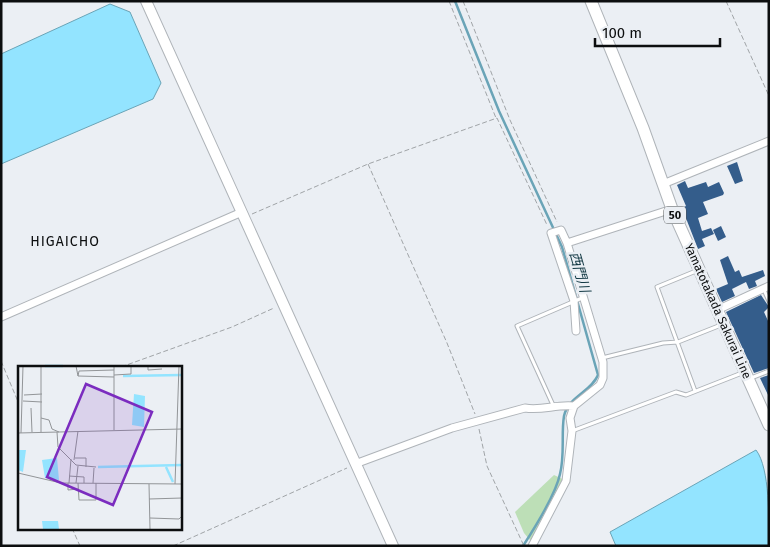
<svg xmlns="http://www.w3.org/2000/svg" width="770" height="547" viewBox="0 0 770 547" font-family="'Fira Sans','Noto Sans JP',sans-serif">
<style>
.green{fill:#bddfb7}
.water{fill:#93e4ff;stroke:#6aa4b7}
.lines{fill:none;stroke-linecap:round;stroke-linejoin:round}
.stream{stroke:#6aa4b7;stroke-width:2.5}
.building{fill:#345d8b}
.lane-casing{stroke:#afb4b9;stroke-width:5}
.street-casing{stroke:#afb4b9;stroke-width:9}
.secondary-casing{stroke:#afb4b9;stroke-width:12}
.primary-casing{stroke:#afb4b9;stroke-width:13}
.path{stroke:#a0a4a7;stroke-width:1;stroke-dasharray:5 2.5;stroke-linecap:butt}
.lane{stroke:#fff;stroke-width:3}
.street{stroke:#fff;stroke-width:7}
.secondary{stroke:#fff;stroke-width:10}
.primary{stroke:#fff;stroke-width:11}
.labels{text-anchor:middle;stroke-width:5;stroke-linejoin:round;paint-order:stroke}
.shield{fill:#ebeff4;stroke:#4f5254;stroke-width:1}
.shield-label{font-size:11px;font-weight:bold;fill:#0c0e0f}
.street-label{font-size:12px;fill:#0c0e0f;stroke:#ebeff4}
.neighbourhood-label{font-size:14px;letter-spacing:1px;fill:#0c0e0f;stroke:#ebeff4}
.water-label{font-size:14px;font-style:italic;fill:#133944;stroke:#ebeff4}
.inset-river{fill:none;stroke:#93e4ff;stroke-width:2.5}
.inset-road{fill:none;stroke:#929598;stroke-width:1}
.view{fill:#7b2cbf;fill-opacity:0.15;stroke:#7b2cbf;stroke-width:2.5}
.inset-edge{fill:none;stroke:#0c0e0f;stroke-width:2.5}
</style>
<rect width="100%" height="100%" fill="#ebeff4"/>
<!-- green -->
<path class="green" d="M554,475L569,482L535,546L524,533L515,512Z"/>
<!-- water -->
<path class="water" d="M110,4L130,12L161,83L153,99L1,164V54Z
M756,450C770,468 769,521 769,546H616L610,532Z"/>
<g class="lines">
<!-- stream -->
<path class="stream" d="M455,1L499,111L562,247L598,375C591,392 568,397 564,416C561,434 565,455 560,474C556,493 534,529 523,546"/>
</g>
<!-- building -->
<path class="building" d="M737,162L743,181L735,184L727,166Z
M685,181L688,188L706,182L708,187L719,182L724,193L723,195L703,202L708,214L698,218L702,231L711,228L714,234L702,239L705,246L698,249L682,208L686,206L677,185Z
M721,226L726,237L718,241L713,230Z
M728,256L735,272L739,270L742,277L763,270L765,276L755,281L757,286L749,289L746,282L732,289L735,296L722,302L716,289L728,284L720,260Z
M761,295L769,307L764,312L769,323V368L754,373L726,312Z
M769,375V397L760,378Z"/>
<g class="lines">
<defs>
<path id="lane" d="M764,290L769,301
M602,358L663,343L678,342L721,325
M751,378L769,371
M695,391L657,287L696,271
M553,405L517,326L582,298
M572,431L676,392L686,395L742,373"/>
<path id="street" d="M663,184L769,141
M567,243L672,209
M717,310L769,286
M1,317L242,212
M355,464L452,428L525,408C542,411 556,404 574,406
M532,546L566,481L572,431L570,418L574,406L600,385L603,378V362L567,243L561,230L551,233L574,301L576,331"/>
<path id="secondary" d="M146,1C229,182 310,365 393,546"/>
<path id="primary" d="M591,1L643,128L672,209L769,425"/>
</defs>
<!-- lane casing -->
<use href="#lane" class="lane-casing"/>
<!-- street casing -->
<use href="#street" class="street-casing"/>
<!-- secondary casing -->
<use href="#secondary" class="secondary-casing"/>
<!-- primary casing -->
<use href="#primary" class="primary-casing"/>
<!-- path -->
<path class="path" d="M449,1L496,118
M463,1L510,120L557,222
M726,1L769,96
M368,164L447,343L475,414
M252,214L368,164L497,118L547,225
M1,361L19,404
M121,367L232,327L274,308
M479,429L487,466L524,546
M72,528L80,546
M173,546L347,468"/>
<!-- lane -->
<use href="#lane" class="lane"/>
<!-- street -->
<use href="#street" class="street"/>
<!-- secondary -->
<use href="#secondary" class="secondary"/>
<!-- primary -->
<use href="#primary" class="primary"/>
</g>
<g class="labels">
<!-- shield labels -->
<rect class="shield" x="664" y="206.5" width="22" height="17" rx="4"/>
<g class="shield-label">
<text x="675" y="219">50</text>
</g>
<!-- street labels -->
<g class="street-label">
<text transform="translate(718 311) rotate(66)" y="4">Yamatotakada Sakurai Line</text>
</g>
<!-- neighbourhood labels -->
<g class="neighbourhood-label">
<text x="65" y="246">HIGAICHO</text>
</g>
<!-- water labels -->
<g class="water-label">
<text transform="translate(580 272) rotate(74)" y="5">西門川</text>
</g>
</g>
<!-- overview -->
<g transform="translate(18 366)">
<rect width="164" height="164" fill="#ebeff4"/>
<path d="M116,28L127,30L126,61L114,59ZM0,84H8L5,106L0,104ZM39,92L41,114L27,112L24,94ZM24,155H40L41,163H25Z" fill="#93e4ff"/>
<path class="inset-river" d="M27,0H45M105,10L164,9M80,101L164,99M148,101L155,116"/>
<path class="inset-road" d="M58,0L60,10L96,11M96,0V64M130,0V4L144,3M96,9L113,8V0M60,10L61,5L96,4M6,29L24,28M5,35L24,36M13,42L14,66M23,52L31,54L34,63L41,66M23,66V0M39,66L40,81L58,99L78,101M0,67L164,63M3,67L5,0M57,92H68V101M56,94L60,65M0,107L43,117L164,118M51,110L66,111V117M50,117V124L60,123M51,117L53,93M58,117L60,100M60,117L61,134H78M75,117L76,102M131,118L132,163M157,118L161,0M131,133L164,132M78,134V117M132,152L161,153L164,150"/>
<path class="view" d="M68,18L134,46L95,139L29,111Z"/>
<rect width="164" height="164" class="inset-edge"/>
</g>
<!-- border -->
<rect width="770" height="547" fill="none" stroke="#0c0e0f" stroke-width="5"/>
<!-- scale -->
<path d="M595 38v8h125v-8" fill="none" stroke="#0c0e0f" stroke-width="2.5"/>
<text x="602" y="38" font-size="15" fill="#0c0e0f" stroke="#ebeff4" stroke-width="4" paint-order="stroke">100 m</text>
</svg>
